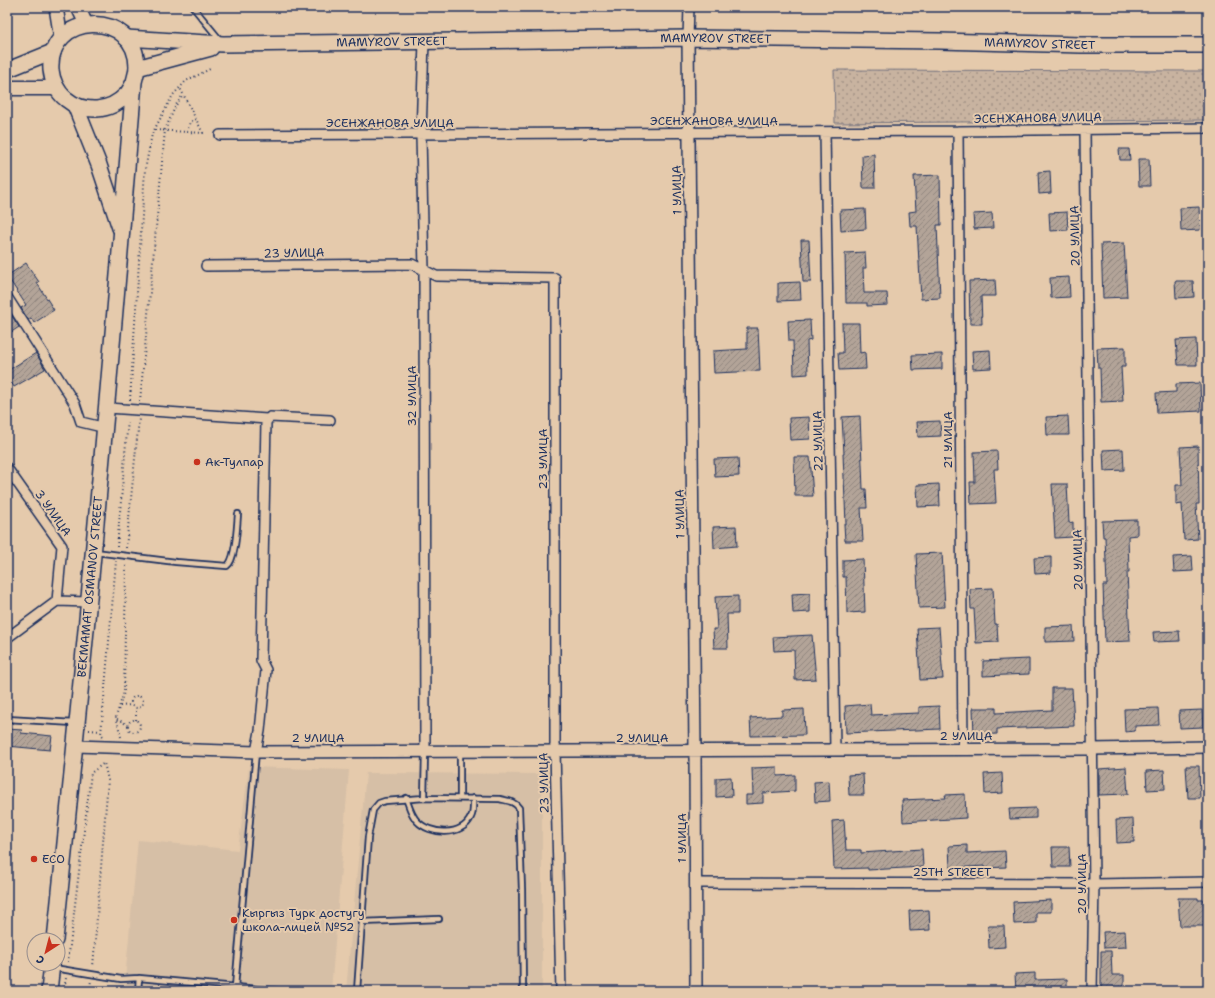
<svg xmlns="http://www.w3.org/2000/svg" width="1215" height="998" viewBox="0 0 1215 998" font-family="'Shantell Sans',sans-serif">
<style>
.built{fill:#d6bfa6}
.green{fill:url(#green-dots);stroke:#72717f}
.building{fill:url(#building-hatch);stroke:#1b2f5e}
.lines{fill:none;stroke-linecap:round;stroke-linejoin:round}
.service-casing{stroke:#1b2f5e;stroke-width:8}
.minor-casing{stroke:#1b2f5e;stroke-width:12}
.tertiary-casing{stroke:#1b2f5e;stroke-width:14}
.secondary-casing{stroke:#1b2f5e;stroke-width:16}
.primary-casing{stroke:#1b2f5e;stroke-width:17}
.trunk-casing{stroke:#1b2f5e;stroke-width:18}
.path{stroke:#1b2f5e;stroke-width:2;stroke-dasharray:1 3;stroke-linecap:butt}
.service{stroke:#e5caac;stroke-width:4.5}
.minor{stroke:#e5caac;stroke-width:9}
.tertiary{stroke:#e5caac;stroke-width:11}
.secondary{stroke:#e5caac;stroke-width:13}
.primary{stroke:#e5caac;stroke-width:14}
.trunk{stroke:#e5caac;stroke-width:15}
.poi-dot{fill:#c8321e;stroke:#e5caac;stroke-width:1.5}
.labels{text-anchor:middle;stroke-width:4;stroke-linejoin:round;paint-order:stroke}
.street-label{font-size:12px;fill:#1b2f5e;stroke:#e5caac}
.poi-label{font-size:12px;fill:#1b2f5e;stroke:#e5caac;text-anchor:start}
</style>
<defs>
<pattern id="green-dots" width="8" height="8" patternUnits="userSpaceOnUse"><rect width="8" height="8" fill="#c8b3a0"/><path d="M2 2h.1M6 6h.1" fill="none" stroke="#a29286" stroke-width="1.8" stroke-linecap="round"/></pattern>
<pattern id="building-hatch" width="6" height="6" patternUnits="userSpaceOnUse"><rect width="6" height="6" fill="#b3a498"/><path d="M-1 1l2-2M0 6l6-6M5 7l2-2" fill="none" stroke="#91867f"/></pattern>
</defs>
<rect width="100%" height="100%" fill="#e5caac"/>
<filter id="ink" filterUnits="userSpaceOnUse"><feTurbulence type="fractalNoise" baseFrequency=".025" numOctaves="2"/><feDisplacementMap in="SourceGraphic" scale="8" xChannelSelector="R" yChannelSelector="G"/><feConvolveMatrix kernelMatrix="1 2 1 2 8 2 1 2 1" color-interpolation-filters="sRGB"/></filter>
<g filter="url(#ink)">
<!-- built -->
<path class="built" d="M249,767L349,770L331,991H124L138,840L238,850Z
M366,773L542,774V991H346Z"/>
<!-- green -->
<path class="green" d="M834,70L1208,71V120L835,123Z"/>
<!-- building -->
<path class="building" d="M1119,149H1129L1130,160H1120Z
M874,154L875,188H863L862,155Z
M1138,159H1149L1150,186H1139Z
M1050,171L1051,193L1039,194L1038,172Z
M940,175L941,225H937L940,298L921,299L917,226H910L909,212L916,211L914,176Z
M1199,207L1200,230L1181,231L1180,208Z
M865,209L866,229L841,231L840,210Z
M1067,212L1068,230L1050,231L1049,213Z
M992,213L993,228L974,229L973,214Z
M801,240H809L811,282H803Z
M1124,243L1127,297L1103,298L1101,244Z
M865,252L866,268H863L864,293H887L888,305L867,306V303H846L845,253Z
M26,263L39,282L37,283L54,310L34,323L31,318L28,320L21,308L26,305L7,276Z
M1069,277L1070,297L1051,298L1050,278Z
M995,280L996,296H981L982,324H970L969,281Z
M1175,281H1193L1194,297L1176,298Z
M800,282L801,300L778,301V283Z
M12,316L19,327L7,335V319Z
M810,320L811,340L807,341L808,374L794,375L793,341H789L788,321Z
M842,323H859L860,353L865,352L866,369L839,370L838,353H843Z
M747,328H758L760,371L714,373L713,351L747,349Z
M1196,339L1197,365H1178L1176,340Z
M1125,347V367H1121L1123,401L1101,402L1100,368H1098L1097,348Z
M990,350L991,368L973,369L972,351Z
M36,353L45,369L14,387L7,375V371Z
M942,354V369L913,370L912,355Z
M1200,383L1201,411L1157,413L1156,393L1176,392V384Z
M860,416L863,489H866L867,508H861L863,541H845L844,524H846L843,454H844L842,417Z
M1068,416L1069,435H1047L1046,417Z
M809,417L810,439L790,440L789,418Z
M940,421L941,436L918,437L917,422Z
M1198,446L1199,504H1196L1198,539L1184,540L1182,504L1176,505V485H1182L1180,447Z
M1123,449L1124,470L1104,471L1103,450Z
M997,451L998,469H994L996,503L971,504L970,482H975L974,452Z
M794,457H810L813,496H795Z
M738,458L739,476L715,477L714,459Z
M939,484L940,506L918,507L917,485Z
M1052,484H1067L1069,523L1073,522V537L1055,538Z
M1137,520V535L1128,536L1129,572H1127L1130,641L1105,642L1103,585H1107L1105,537H1103L1102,521Z
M736,526L737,546L714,548L713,527Z
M942,553L945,607L919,608L916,554Z
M1192,556L1193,571L1174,572L1173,557Z
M1051,557V573L1035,574L1034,558Z
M863,559L865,612L847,613L846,577H843V560Z
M993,588L995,624H997L998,642L976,643L974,609H971L970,589Z
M810,593V612L793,613L792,594Z
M738,596V614H727L728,648H714L713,629H717L715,597Z
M1073,626L1074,641L1045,642V627Z
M939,627L943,679L920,680L917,628Z
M1179,631L1180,641L1154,642L1153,632Z
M812,635L816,679L795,680L794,650L774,651L773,637Z
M1029,659V674L983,676V661Z
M1052,688H1072L1074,726L997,729V734L974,735L973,708H996V713L1052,710Z
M870,704L871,715L919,713V707L939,706L940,729L846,733L845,706Z
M1158,708L1159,725L1135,726V731L1125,732L1124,709Z
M804,709L805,735L751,736L750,718L782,716V710Z
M1202,710L1203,727L1180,728L1179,711Z
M7,729L22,730L21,733L52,736L50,750L7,746Z
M1186,766H1199L1200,798H1188Z
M777,767V776L795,775V791L763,793V803L746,804V795H753L752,768Z
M1126,767L1128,794L1099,795V769Z
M1164,770L1165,789L1147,790L1146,771Z
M1002,773L1003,793L985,794L984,774Z
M863,774L864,795H849L848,775Z
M731,777L732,796L716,797V778Z
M829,781L830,801L815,802L814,782Z
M965,794L966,818L903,822L902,800L946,798L945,795Z
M1036,808V818L1010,819L1009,809Z
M1133,819L1134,842L1117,843L1116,820Z
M844,820L846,850H861V853L922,849L923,867L868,870V868L834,869L832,821Z
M967,845V853L1005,851L1006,867L985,868V866L950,868L949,846Z
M1052,847H1069L1070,867H1053Z
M1178,898H1198V900H1208V926H1180Z
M1051,900V912H1036V923L1014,924L1013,902Z
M929,910L930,930L910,931L909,911Z
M988,926H1004L1005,947L989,948Z
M1125,931L1126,947L1104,948L1103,932Z
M1101,951H1111L1112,975H1124V991H1101Z
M1035,973V980L1067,979V991H1016L1015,974Z"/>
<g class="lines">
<defs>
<path id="service" d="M193,7L220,40
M95,552L176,562L227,566C236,560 237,525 238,514
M7,719L74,723
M406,798C409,806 411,815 417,821C430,835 462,837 471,817C474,812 473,804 473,798
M424,798L425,753
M460,798V752
M362,922L439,919
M54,968L121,979L139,978L279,991
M235,987L256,752
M138,991L139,978
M357,991L368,837L373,810L379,803L385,801L424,798L500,799C508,801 514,801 519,808L522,890L523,991"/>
<path id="minor" d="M688,38L689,7
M424,41L421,135L424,270L425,751
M1085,130L1094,884L1092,991
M958,131L963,749
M825,132L835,750
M220,135L958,131L1208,128
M206,266L412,264L436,276L555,278V751L561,991
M7,297L75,404L81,422L106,428
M108,408L267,419
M7,468L62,546L57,601
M7,638L57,601L88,602
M256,752L260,731L266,670L261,660L266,422L270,417L330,420
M696,883L1094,884L1208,882"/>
<path id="tertiary" d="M688,38L695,751L696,991
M76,746L256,752L835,750L1092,749L1208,747"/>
<path id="secondary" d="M56,7L61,39
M78,7L86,24"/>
<path id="primary" d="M7,70L54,51
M7,88H57"/>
<g id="trunk">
<path id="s1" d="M126,38L223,44L688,38L939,41L1081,45H1208"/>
<path d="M137,68L211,48"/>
<path d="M75,105L99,165L120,228"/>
<path id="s2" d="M55,940C85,654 111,368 134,82C135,77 137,72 137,67C137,9 47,11 51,70C52,80 57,92 66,99C84,114 110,112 126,95C130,91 132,86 134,82"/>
<path d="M49,991L52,964"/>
</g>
</defs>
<!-- service casing -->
<use href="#service" class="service-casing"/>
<!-- minor casing -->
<use href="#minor" class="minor-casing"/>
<!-- tertiary casing -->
<use href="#tertiary" class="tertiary-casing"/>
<!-- secondary casing -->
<use href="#secondary" class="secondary-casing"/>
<!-- primary casing -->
<use href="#primary" class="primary-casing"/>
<!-- trunk casing -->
<use href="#trunk" class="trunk-casing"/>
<!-- path -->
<path class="path" d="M155,130L203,133L180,88
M187,132L190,122L196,119
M130,400L145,170L152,134L173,95L186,81L210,69
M140,401L165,130L176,105L183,95
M117,547L128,420
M126,548L139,419
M131 702a6 6 0 1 1 12 0a6 6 0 1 1-12 0Z
M120,706L132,705
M117,719L128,725
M136,720V708
M128 726a6 6 0 1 1 12 0a6 6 0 1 1-12 0Z
M89,730L101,731
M103,736L101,734L116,561
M121,737L116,717L124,692L126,563
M68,962L91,773L104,763L108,780L93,967
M64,991L66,978
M89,991L91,981"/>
<!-- service -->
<use href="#service" class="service"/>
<!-- minor -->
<use href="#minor" class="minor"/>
<!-- tertiary -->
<use href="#tertiary" class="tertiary"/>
<!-- secondary -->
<use href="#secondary" class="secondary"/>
<!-- primary -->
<use href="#primary" class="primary"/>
<!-- trunk -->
<use href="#trunk" class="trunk"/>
</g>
</g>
<!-- markers -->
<g class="poi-dot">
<circle cx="197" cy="462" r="4"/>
<circle cx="34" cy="859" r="4"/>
<circle cx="234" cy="920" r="4"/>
</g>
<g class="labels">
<!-- street labels -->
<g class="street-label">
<text dy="4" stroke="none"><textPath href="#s1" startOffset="590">MAMYROV STREET</textPath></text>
<text dy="4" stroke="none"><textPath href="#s1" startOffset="266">MAMYROV STREET</textPath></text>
<text dy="4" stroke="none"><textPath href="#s1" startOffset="914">MAMYROV STREET</textPath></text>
<text transform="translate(1038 118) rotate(-1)" y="4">ЭСЕНЖАНОВА УЛИЦА</text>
<text x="714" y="125">ЭСЕНЖАНОВА УЛИЦА</text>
<text x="390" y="127">ЭСЕНЖАНОВА УЛИЦА</text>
<text transform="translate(677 190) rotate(-91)" y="4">1 УЛИЦА</text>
<text transform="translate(1075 236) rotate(-91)" y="4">20 УЛИЦА</text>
<text transform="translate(294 253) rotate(-1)" y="4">23 УЛИЦА</text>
<text transform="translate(412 396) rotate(-90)" y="4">32 УЛИЦА</text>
<text transform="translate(948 440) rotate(-90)" y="4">21 УЛИЦА</text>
<text transform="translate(818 441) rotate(-91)" y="4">22 УЛИЦА</text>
<text transform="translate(543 459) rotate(-90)" y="4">23 УЛИЦА</text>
<text transform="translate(53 513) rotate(55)" y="4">3 УЛИЦА</text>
<text transform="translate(680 514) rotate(-91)" y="4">1 УЛИЦА</text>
<text transform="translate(1078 560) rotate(-91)" y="4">20 УЛИЦА</text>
<text dy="4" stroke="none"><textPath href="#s2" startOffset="355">BEKMAMAT OSMANOV STREET</textPath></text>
<text x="966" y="740">2 УЛИЦА</text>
<text x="318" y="742">2 УЛИЦА</text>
<text x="642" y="742">2 УЛИЦА</text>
<text transform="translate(544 783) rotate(-91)" y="4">23 УЛИЦА</text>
<text transform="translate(682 838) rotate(-90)" y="4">1 УЛИЦА</text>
<text x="952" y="876">25TH STREET</text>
<text transform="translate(1082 884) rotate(-90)" y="4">20 УЛИЦА</text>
</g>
<!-- poi labels -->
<g class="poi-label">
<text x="205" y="466">Ак-Тулпар</text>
<text x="42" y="863">ECO</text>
<text x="242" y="917">Кыргыз Турк достугу<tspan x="242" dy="14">школа-лицей №52</tspan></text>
</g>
</g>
<!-- margin -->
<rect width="1215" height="998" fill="none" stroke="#e5caac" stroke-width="24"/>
<rect x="12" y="12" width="1191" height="974" fill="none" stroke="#1b2f5e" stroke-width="1.5" filter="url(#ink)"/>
<!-- north arrow -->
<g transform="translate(46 952) rotate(216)"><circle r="19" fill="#e5caac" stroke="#948c8d"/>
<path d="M0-3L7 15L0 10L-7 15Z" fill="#c8321e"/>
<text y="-6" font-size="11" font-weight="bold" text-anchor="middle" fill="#1b2f5e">С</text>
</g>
</svg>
